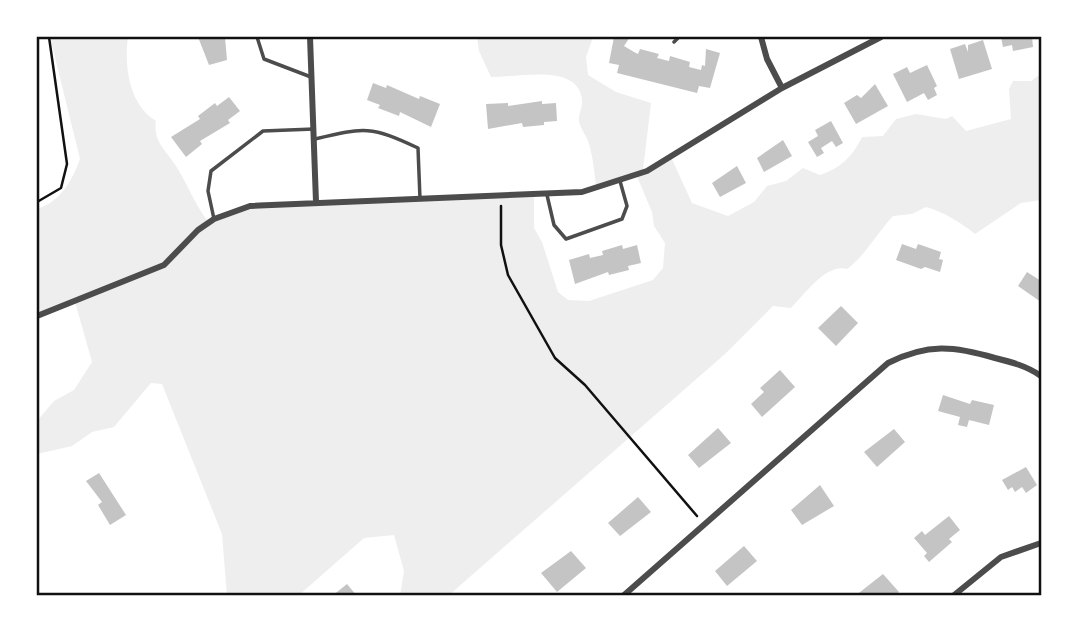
<svg xmlns="http://www.w3.org/2000/svg" width="1078" height="633" viewBox="0 0 1078 633" font-family="'Fira Sans Condensed',sans-serif">
<style>
.green{fill:#eee}
.building{fill:#c4c4c4}
.lines{fill:none;stroke-linecap:round;stroke-linejoin:round}
.path{stroke:#111;stroke-width:2.5}
.service{stroke:#4c4c4c;stroke-width:3.5}
.minor{stroke:#4c4c4c;stroke-width:6}
.neatline{fill:none;stroke:#111;stroke-width:2.5}
</style>
<rect width="100%" height="100%" fill="#fff"/>
<!-- green -->
<path class="green" d="M50,37H128C124,66 129,105 156,121C153,142 166,150 176,166C187,183 194,203 207,220L261,202L534,196V228L542,242L558,292L568,300L589,301L653,280L663,268L665,243L654,226L652,212L636,174L596,185C594,171 593,155 588,141C586,135 580,128 579,121C578,114 583,107 582,100C579,62 516,78 491,77L479,51L477,37H593L586,57L588,75L616,92L651,103L643,170L671,157L692,203L728,216L754,202L767,186L786,181L803,168L820,175C841,168 852,157 862,137L883,136L896,119L916,114L946,119L952,116L966,131L1011,119L1009,89L1013,81H1031L1041,74V200L1021,203L975,234C960,222 944,212 926,207L912,214L893,216C877,233 865,256 847,269C826,263 804,295 791,308L773,306L725,354L448,596H400L404,571L394,535L364,538L298,596H227L222,534L162,384L151,383L114,427L92,432L72,446L37,454V421L54,401L74,390L92,362L75,302L37,314V209C60,202 72,181 80,159Z"/>
<!-- building -->
<path class="building" d="M198,37H225L227,60L209,65Z
M614,37H630L624,46L634,52L638,54L640,49L659,54L657,58L669,61L670,56L690,62L689,67L701,70L702,65L705,66L706,49L720,53L710,88L699,86L697,93L617,73L619,65L609,63Z
M1001,37H1032L1033,47L1013,51L1012,45L1003,47Z
M983,40L992,69L959,79L950,49L965,44L968,52V45Z
M927,65L937,86L934,88L937,95L928,100L924,93L907,102L893,74L907,67L910,73Z
M373,83L386,88L387,85L419,99L420,96L440,104L431,127L400,112L399,116L378,108L380,105L367,100Z
M875,84L888,106L856,124L844,103L857,95L861,98Z
M229,97L240,111L228,120L230,123L200,141L202,144L186,157L171,137L200,119L198,116L215,103L217,106Z
M542,101V104L556,103L557,121L544,122V125L523,127L522,123L488,129L486,104L508,103V106Z
M831,121L843,143L836,147L832,141L821,148L824,153L817,157L808,142L818,136L815,130Z
M783,140L792,156L764,172L757,158Z
M737,166L746,183L720,197L712,183Z
M902,244L916,249L918,244L941,252L939,259L943,260L940,272L925,267L921,269L896,260Z
M622,245L623,249L637,245L641,263L628,266L629,270L609,275L608,272L575,284L569,260L589,254L590,258L603,255L602,251Z
M1027,272L1041,281V302L1018,286Z
M841,306L858,323L836,346L818,328Z
M780,370L795,387L762,417L751,404L764,392L760,388Z
M943,395L970,404L972,400L994,405L989,425L969,420L967,427L958,425L960,417L938,411Z
M718,428L731,443L699,468L688,455Z
M894,429L905,442L877,467L864,452Z
M1026,467L1037,485L1026,493L1022,487L1015,492L1012,487L1008,490L1002,480Z
M99,473L126,515L110,525L98,505L102,502L86,481Z
M820,485L834,506L802,525L791,510Z
M638,497L651,512L620,536L608,523Z
M949,516L960,530L949,539L952,542L929,562L924,556L927,553L914,538L922,531L925,535Z
M744,546L757,561L727,586L715,571Z
M571,551L586,568L557,592L541,573Z
M883,574L899,592L895,596H855Z
M347,584L357,596H332Z"/>
<g class="lines">
<!-- path -->
<path class="path" d="M37,202L61,188L67,164L49,37
M501,206V245L508,275L555,358L585,385L697,516"/>
<!-- service -->
<path class="service" d="M257,37L264,59L311,77
M674,42L679,37
M315,139C365,127 371,126 418,148L420,199
M547,195L554,225L566,239L622,219L627,206L620,181
M214,219L208,191L211,171L263,131L314,129"/>
<!-- minor -->
<path class="minor" d="M310,37L316,202
M761,37L767,59L782,88
M37,316L164,265L198,230L214,219L250,206L582,192L647,171L782,88L881,37
M623,596L888,363C928,343 954,346 995,358C1011,362 1027,366 1041,376
M953,596L1001,557L1041,543"/>
</g>
<!-- border -->
<rect width="1078" height="633" fill="none" stroke="#ffffff" stroke-width="77"/>
<rect x="38" y="38" width="1002" height="556" class="neatline"/>
</svg>
